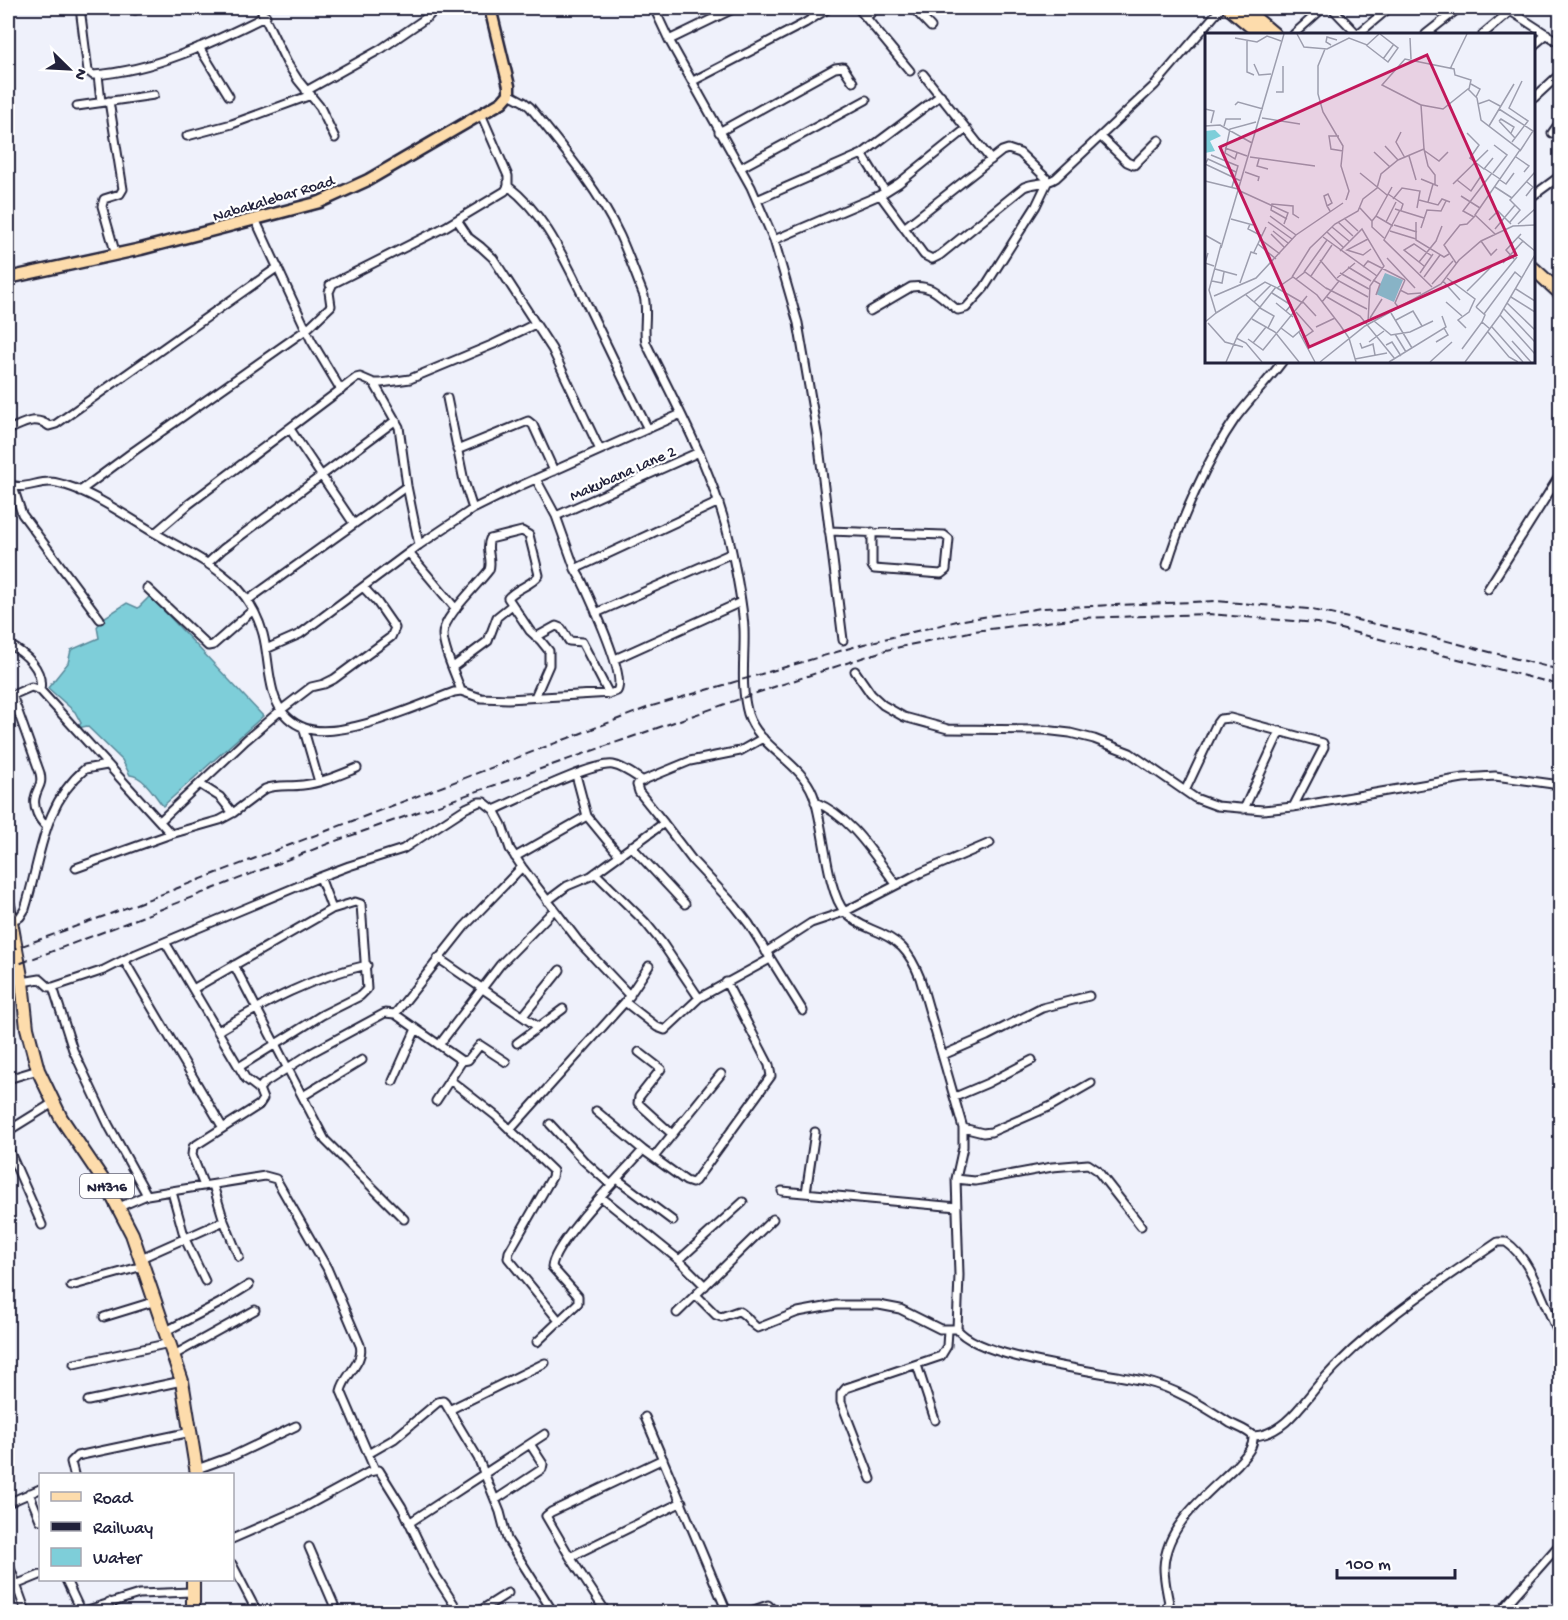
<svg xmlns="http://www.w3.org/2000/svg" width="1568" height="1620" viewBox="0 0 1568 1620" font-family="'Gochi Hand',sans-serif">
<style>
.water{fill:#7eced9;stroke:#59899a;stroke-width:1.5}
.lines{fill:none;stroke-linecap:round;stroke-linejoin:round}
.street-casing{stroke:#22223b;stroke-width:11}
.primary-casing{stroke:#22223b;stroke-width:15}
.highway-casing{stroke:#22223b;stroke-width:16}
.street{stroke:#fff;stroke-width:7}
.primary{stroke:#fddcac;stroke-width:10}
.highway{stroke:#fddcac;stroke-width:12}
.rail{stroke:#22223b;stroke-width:2;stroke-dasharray:9 4.5;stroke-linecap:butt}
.labels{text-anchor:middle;stroke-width:4.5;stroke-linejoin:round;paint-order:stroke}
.shield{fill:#fff;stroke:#646476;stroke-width:1.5}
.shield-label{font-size:15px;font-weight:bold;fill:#22223b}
.street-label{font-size:16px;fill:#22223b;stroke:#fff}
.inset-road{fill:none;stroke:#9d9eae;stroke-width:1.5}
.view{fill:#c2185b;fill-opacity:0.15;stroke:#c2185b;stroke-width:3}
.inset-edge{fill:none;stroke:#22223b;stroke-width:3}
</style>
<rect width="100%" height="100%" fill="#eff1fb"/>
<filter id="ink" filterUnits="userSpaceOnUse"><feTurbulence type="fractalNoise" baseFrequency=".0167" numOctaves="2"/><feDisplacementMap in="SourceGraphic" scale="12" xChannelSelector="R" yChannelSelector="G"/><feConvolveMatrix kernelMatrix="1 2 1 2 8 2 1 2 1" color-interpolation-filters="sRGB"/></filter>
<g filter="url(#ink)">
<!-- water -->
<path class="water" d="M150,596L263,716L163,806C155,796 144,776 130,775L122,760L87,726L78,728L81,723L75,712L48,688L68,663L71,650L99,638L97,627L102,619L127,603L138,608Z"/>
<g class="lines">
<defs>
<path id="street" d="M80,8L88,71L93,75C154,71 212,43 266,16
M134,8L135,10
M260,8L287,63L298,80L320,107L335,138
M654,8L669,40L751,187L774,240L798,323L818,439L843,640
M858,8L910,71
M913,8L931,27
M1332,8L1357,34
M866,17L877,8
M1294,34L1323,8
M1358,34L1389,8
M1426,34L1459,8
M1483,34L1508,13L1512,12L1560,43
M669,40L735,8
M1534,45L1547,34
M199,47L229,96
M923,74L991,160
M98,75L101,102
M693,81L805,23L829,8
M306,91L381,49L429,16L436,8
M509,94L524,102L530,107C563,148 598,189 620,236C629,256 636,276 644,296C648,312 643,328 646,343C679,411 717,478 732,552C737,577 743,604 744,629C745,657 740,686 748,714C759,748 800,761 813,794C824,823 826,891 845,912C852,920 861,925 871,929C899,940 909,950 920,978L963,1128V1147L956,1179L959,1275L957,1329C979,1359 1105,1372 1144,1381C1176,1388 1203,1406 1230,1423C1238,1427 1247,1430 1253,1436C1254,1448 1245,1456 1238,1464C1210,1492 1166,1523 1164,1567C1164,1582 1168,1598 1171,1612
M1534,98L1560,74
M109,101L123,189L120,194L104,199L102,206L116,255
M77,106L154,95
M719,132L835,68L843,67L853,82
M1552,133L1560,122
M187,136L232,124L311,95
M1101,137L1127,162L1134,165L1159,140
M862,154L885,191
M740,168L866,100
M508,186C546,215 564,259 585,300C606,343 626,386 648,429
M880,195L924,255L932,259L940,255L1024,187C1035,182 1046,185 1056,178L1155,85L1221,8
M1534,195L1560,176
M757,200L862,154L941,95
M255,219L311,340L341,390
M457,220L469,238L481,247L493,258L552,349L600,450
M774,240L880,195L899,183L966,129
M330,285L445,227L505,191L508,186V176L481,114
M870,311L911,287C933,283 942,299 958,310L966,308L984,288L1036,206L1047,183L1046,178L1020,153L1008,149L1002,151L904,228
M374,383L399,427L407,486L419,545
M447,398L464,481L473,509
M290,429L354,524
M8,430C23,424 34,415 49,426L56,424L278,267
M457,450L528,421L533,425L554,471
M8,483C20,492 37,481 51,482C56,482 60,484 65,485C95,494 126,516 153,532C182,549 213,563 237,587C249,600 258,616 263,634C272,668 264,713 305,728C340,741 419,705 454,692L461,691L481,698L508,699L612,693L617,691C627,676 590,599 582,581L575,569L556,516L536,479
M13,487L22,514L100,619
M80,491L134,451L307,329L331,306L329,292L333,283
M556,516L699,452
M829,531L944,535L949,539L946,570L941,574L874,569L872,566V532
M155,533L189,504L356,378L360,377L374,383H381L410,379L494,344L535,324
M409,553L456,609
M208,563L223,549L396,420
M1167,565C1181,519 1208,458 1235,419C1250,399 1268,381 1282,362
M575,569L719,502
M147,588L208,646L213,645L253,610
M1488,589L1560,475
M248,600L407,486
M596,613L732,553
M536,637L556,626L561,628L569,641L582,642L609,694
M8,644C25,653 44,669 40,690
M266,649L300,634L419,545L473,509L522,485L681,414
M615,659L741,602
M453,667L488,641L497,617L512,605
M855,671L871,694L883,705L904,717L948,729L1044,730L1070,733L1094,739L1130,753L1195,798L1217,806L1263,810L1293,807L1463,778L1495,776L1560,785
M461,691C456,675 443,650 443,634C443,617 478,585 489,570C493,560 485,549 490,539L522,531L529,535L539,575C531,586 516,588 508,598L530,631L541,641L549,651V665L535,697
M12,695L40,773C43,786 37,787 35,798C33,808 39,820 46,826
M8,697L31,687L40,690L171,834
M303,727L319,782
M576,775L587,816L619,855
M201,785L220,797L233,813
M1185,791L1217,723L1220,719L1230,718L1323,743L1324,747L1293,807
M815,802C852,817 873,854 896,884
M1244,809L1280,731
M494,810C517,800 593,762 613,765C624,767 634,775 643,781
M160,821L246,740L281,710L311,687L324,684L334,679L391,637L395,628L377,602L363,587
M664,823L693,861L735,906L749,924L803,1011
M631,846L685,904
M515,857L587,816
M76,868L171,834L220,820L233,813L265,789C277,784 290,787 303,785C322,783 339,775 357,768
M595,873L645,922L662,943L699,998
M320,877L332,909
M547,901L567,886L591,876L664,823L639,792L637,785L639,782L690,761L740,751L763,738
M10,921L20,917L25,909C41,858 42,805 85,769L107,765
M165,942L246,1079L259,1089
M766,952L811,923L844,912L920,873L990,843
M438,958L538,1027
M124,960L223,1128
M234,965L325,1140L404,1219
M22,982L40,979L49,987H53L104,970L136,954L320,877L349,866L403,849L466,808L479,802H484L494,810L502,825L510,849L522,867L580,943L630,996
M53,987L73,1050L109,1126L147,1195
M193,989L332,909L355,902L361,904L367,989L360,996L322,1015L239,1067
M625,1002L657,1027L665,1030L699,998L770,959
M395,1014L464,927L522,867
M523,1016L560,970
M218,1031C266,1002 312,977 367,965
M517,1043L563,1009
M439,1045L500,965L554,910
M639,1052L661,1069L639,1097L638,1103L672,1134
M943,1055L987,1036L1042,1008L1089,996
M8,1079L38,1070
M450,1080L496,1116L553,1171L552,1177L509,1252L508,1258L560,1322
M393,1081L416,1029
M303,1096L362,1060
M955,1097L988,1083L1032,1060
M436,1101L462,1061
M596,1111L643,1150L686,1181L692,1183L695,1181L771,1076L769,1065L726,982
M550,1124L584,1161L611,1185
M963,1128L983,1133L991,1132L1051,1106L1091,1083
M510,1130L625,1002L649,966
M8,1131L53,1103
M8,1148L42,1225
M654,1157L721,1074
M617,1179L673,1221
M956,1179L975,1181L1052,1167L1088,1164L1097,1170L1141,1226
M213,1185L224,1221L239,1257
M204,1186L192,1155L193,1147L259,1105L263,1099L259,1089L263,1084L311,1053L385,1013L395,1014L462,1061L468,1060L480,1045L506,1062
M782,1191L957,1207
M172,1192L185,1239L205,1281
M806,1193L815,1132
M601,1197L679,1260L705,1286
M119,1207L147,1195L265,1176L276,1179L327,1268L360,1345C365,1362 344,1375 341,1391L375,1470
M141,1258L224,1221
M679,1260L743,1202
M71,1286L143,1266
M696,1295L716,1315L721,1317L738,1311C747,1314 750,1324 758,1328L798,1312L836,1305H879L900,1309L940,1329H957
M677,1313L773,1219
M104,1317L156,1301
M166,1331L220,1303L249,1285
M537,1342L578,1303V1296L552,1267C553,1243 625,1171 643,1150
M174,1355L255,1310
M74,1364L170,1343
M917,1365L935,1420
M88,1401L182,1381
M449,1410L545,1363
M645,1417L727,1612
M1253,1436C1283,1435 1302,1404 1319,1384C1370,1326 1435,1285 1498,1242H1506C1533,1260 1544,1308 1560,1335
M368,1454L394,1439L438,1402L443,1401L445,1403L478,1458L500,1512L507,1539L553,1612
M197,1469L233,1456L296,1426
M74,1474L71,1462L77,1456L191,1432
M871,1479L841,1402V1394L846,1388L941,1356L947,1346L948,1330
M29,1493L40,1520
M495,1500L542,1469L543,1464L530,1444
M8,1503L40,1489
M409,1523L545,1434
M232,1539L301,1509L369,1472L379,1470L402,1507L432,1570L459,1612
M309,1547L337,1612
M570,1557L682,1502
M8,1562L26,1612
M232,1564L257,1612
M66,1580L81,1612
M8,1588L40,1575
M109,1602L113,1612
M81,1612L139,1594L192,1592
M478,1612L508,1593
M606,1612L570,1557L546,1516L551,1512L663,1459
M748,1612L768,1605L775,1612
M1500,1612L1560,1544"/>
<path id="primary" d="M8,278L141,249L320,202L368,180L502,102L509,94V86L490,8"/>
<path id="highway" d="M1229,8L1260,34
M1243,8L1274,34
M1534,269L1560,293
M8,905L22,982L27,1028L38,1070L61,1118L107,1186L132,1234L182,1381L197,1474
M193,1612V1580"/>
</defs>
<!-- street casing -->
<use href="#street" class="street-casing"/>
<!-- primary casing -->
<use href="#primary" class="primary-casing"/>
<!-- highway casing -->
<use href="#highway" class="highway-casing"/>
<!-- street -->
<use href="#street" class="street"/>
<!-- primary -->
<use href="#primary" class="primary"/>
<!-- highway -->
<use href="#highway" class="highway"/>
<!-- rail -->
<path class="rail" d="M8,951L110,914L652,706L864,644L957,621L1041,608L1216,601L1308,609L1420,634L1560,670
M8,968L103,932L330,843L771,688L886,650L974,631L1079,618L1209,614L1317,623L1560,685"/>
</g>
</g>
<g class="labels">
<!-- shield labels -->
<rect class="shield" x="80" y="1174" width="54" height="24" rx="4.5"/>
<g class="shield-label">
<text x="107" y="1191">NH316</text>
</g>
<!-- street labels -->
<g class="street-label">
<text transform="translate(273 197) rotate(-17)" y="6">Nabakalebar Road</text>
<text transform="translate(622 472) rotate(-24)" y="6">Makubana Lane 2</text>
</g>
</g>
<!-- overview -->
<g transform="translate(1205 33)">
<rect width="330" height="330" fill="#eff1fb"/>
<path d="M10,97L16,103L5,108L10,118L0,120V98ZM180,240L198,247L189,269L171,261Z" fill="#7eced9"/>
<path class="inset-road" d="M92,1L99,14L122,16L144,5L162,12L174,1M30,5L52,9L62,3L76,8M205,5L206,26M42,7V39L49,42M126,12L121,9L122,4L132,7M161,12L183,29L193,15L175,1M120,16L113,33V61L118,79L138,113L136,133L144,158L141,167M178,26L189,11M49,31L54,42L66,41M245,36L262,1M266,51L275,56L271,64M71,59H78V33M273,71L284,67L295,73M30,72L33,69L58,76M216,72L177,52L200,26L249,36L250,42L266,47L264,56M0,76L9,78L6,90M294,76L328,98L315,118M57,85L95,91M294,88L296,86L309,94L306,100M294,88L310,105M0,93L15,92L47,110M19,93L21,86H36M284,93L309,51M196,99L191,109L200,125M262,100L274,112L265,125L279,136L288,125M134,103H124L126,116L138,118M307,109L323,88L304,75L317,48M180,113L193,127M20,115L42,123M219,116L223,133L230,142V152M220,118L234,128L243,119M169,119L185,134M32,120L30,126L20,120L25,96L51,89M6,122L33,133L27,154M204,123L211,147M45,124L110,133M311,124L324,133L319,139M54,126L52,133L63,136M0,131L36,148M0,131L3,126L31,139M280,136L295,146M40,139L54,144L53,148M155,140L182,162M288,140L302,122L289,112M216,146L233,153M252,147L266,158L276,143M295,147L301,151L309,140M0,148L33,156M248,151L283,117M290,154L307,165M35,158L83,180L79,191M183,161L198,171L196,177M256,163L275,175M321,163L328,154L322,149M188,166L197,155L215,158L212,175M214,167L233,172L237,166L245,169M223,169L228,151M122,173L127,170L123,161L119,163L122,173L125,178M155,175L167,188L171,183L188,193M190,176L219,185M195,177L179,207L227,254M65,183L91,202M171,183L187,154M269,184L258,178L287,140M139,185L153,198M26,186L48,192M82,186L66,177L67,171L88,173V181L94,185M284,187L293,178L306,191M167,188V194L179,205M63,189L87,206M133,189L148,203M181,189L191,169M211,189V207L239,224L244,221M305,189L315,177L305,167L330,139M45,191L43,196L57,203M313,191L330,176M189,192L212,199M127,194L144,208M216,195L222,177L236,178L241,168M290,196L310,172M68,198L83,210M185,198L211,206M122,199L138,214M66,201L80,215M0,202L16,211M118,204L172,243M313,204L330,218M55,206L75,221M163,206L142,217L158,222L166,216M276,208L286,222L292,216M53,211L71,226M16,215L79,1M135,218L157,196L179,233L165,253L163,289M49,219L61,194M3,220L0,230L9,233M182,225L210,255M309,226L301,217L316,201M115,227L132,247L163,264M214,229L231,208L237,193M251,230L239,212L255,192L262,191L270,183M298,230L318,208M219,233L199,217L209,211L227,223M143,234L166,248M158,234L163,228L200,247M10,236L32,242M99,239L122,207M135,240L164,256M215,240L228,221M106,243L127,212M87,244L105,215L130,191L153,178L158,166L172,155L176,141L193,127L219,116L216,72L238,76L263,56L272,65L276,87L315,117L270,182L290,201M219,244L235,222M132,245L150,230M242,245L270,266L264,279L253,287L261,295M91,246L100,239L122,256M168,247L175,251L171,262M7,248L17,250L19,239M238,248L255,267M35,250L46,219L52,221M227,251L248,228M72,255L98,270M121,255L162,276M311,256L330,268M195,257L203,261L216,260M262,258L288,232M67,260L86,272L81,278M41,262L56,275M9,263L51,245L91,202L138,170M122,264L155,283L190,326M306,264L330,279M49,269L66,252M98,269L111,283M117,269L134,248M241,269L257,283M71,270L88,284M302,270L330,297M271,274L312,224M271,274L280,282L277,289L285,296M55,275L69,283L63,295M194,275L190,270L200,247M299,276L330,309M91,279L108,298L98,305M11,280L60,249L72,255L88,244L112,262L135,292L144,305L151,329M186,280L207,315M279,281L310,239L317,245M295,282L330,321M165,285L177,266M47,286L70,299L94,329M191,287L208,278L217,293M169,288L186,302L205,299L228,288M0,289L11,280L4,257L16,212M3,290L20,309L38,314M111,294L130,285M287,294L318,329M76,295L88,304L97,296M94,299L110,329M283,299L304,324L313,329M190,301L201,319M31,305L41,310L57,329M43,306L58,317L102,263M307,308L326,329M164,309L179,298M231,309L243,302L239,295M48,310L61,294M155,310L157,315L168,311L170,322M181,312L187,309L196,323M257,316L277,289M150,326L182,320M21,329L33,302L71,254M115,329L160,293L236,251L254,227L276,208L308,193L330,192M184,329L241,294L237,283M225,329L247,309M260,329L295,282L330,222"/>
<path class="view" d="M222,22L311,222L104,314L15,114Z"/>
<rect width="330" height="330" class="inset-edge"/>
</g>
<!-- margin -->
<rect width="1568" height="1620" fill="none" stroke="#fff" stroke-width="30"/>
<rect x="15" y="15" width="1538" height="1590" fill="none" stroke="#22223b" stroke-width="2" filter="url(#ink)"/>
<!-- legend -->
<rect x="39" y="1473" width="195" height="108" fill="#ffffff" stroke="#a7a7b1" stroke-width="1.5"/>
<rect x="51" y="1492" width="30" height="9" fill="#fddcac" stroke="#a7a7b1" stroke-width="1.5"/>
<text x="93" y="1503" font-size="18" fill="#22223b">Road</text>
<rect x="51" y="1522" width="30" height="9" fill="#22223b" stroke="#a7a7b1" stroke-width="1.5"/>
<text x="93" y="1533" font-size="18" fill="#22223b">Railway</text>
<rect x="51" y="1548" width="30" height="18" fill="#7eced9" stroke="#a7a7b1" stroke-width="1.5"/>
<text x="93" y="1563" font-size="18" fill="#22223b">Water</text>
<!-- north arrow -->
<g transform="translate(69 69) rotate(114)" stroke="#ffffff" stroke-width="4.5" paint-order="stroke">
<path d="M0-4.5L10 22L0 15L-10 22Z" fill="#22223b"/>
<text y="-9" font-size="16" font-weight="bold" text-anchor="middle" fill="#22223b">N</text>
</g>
<!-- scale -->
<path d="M1337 1569v9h118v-9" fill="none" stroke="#22223b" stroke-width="3"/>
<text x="1346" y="1569" font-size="18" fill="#22223b" stroke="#ffffff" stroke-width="4.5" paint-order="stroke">100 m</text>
</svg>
